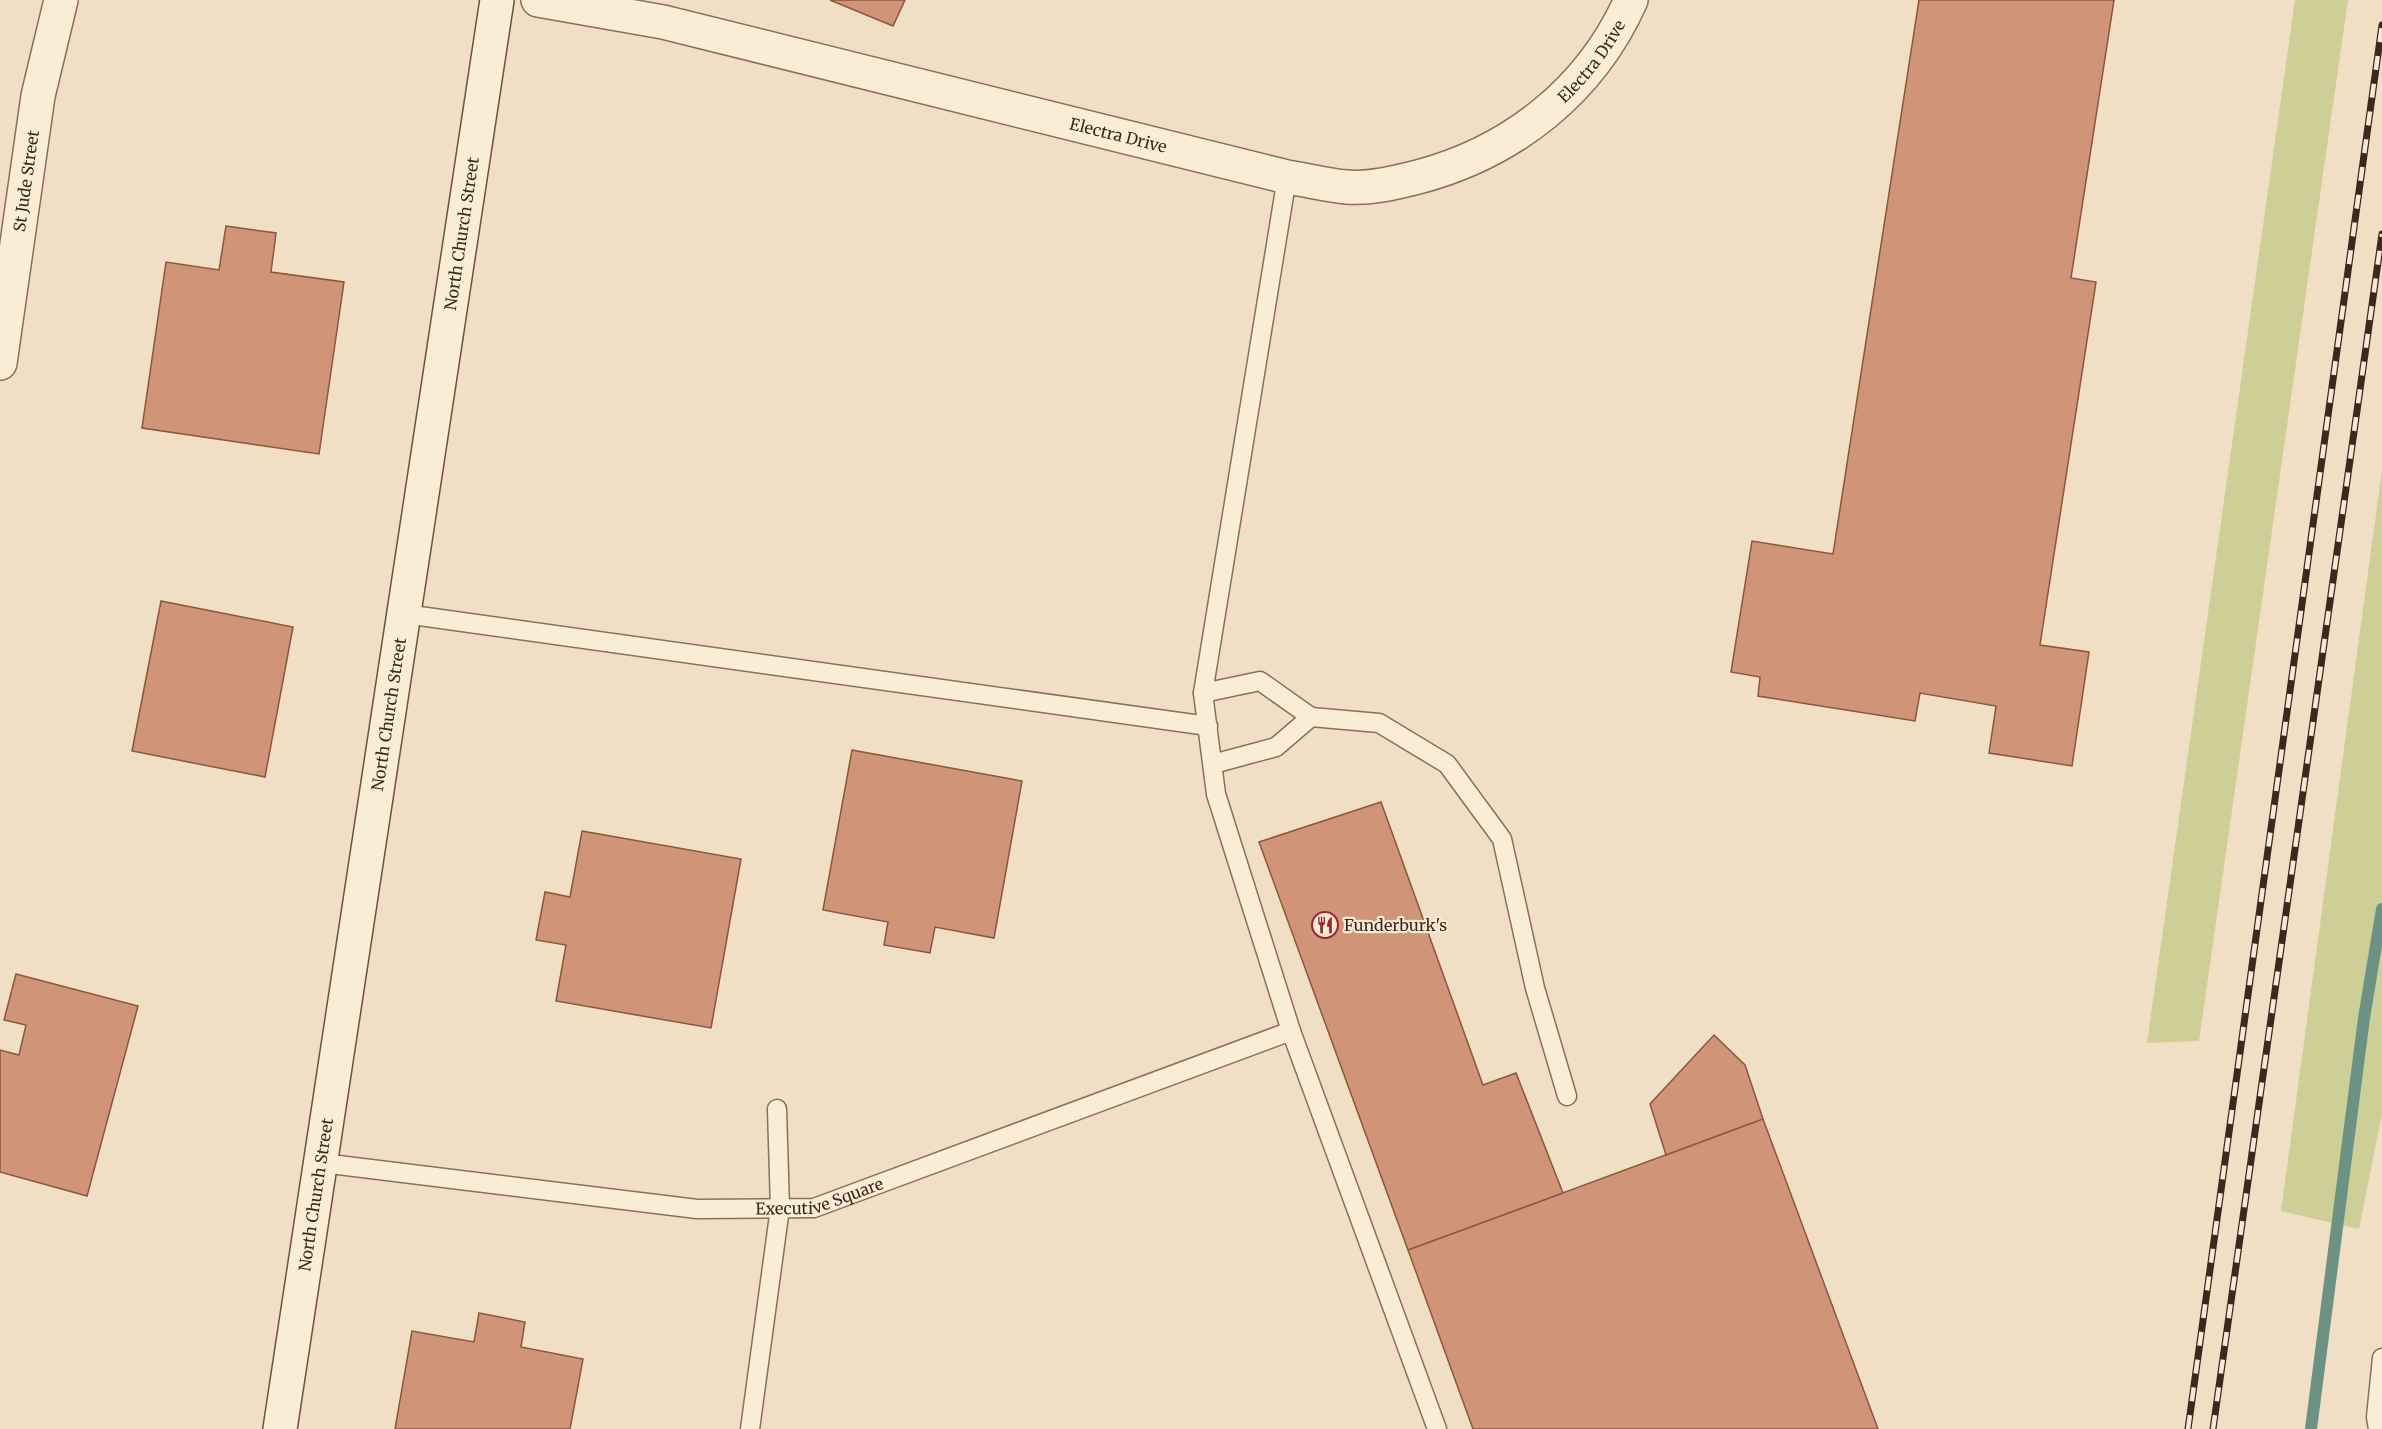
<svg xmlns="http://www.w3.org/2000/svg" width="2382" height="1429" viewBox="0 0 2382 1429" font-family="Merriweather,serif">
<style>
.green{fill:#cecf97}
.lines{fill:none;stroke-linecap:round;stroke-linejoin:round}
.stream{stroke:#6c9285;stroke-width:12}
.building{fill:#d09478;stroke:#8c553e;stroke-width:1.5}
.lane-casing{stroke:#8c6f59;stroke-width:21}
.street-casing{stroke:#8c6f59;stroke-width:36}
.secondary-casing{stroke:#6e503c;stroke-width:36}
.lane{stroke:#faedd7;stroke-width:18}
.street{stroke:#faedd7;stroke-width:33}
.secondary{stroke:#faedd7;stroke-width:33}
.rail-casing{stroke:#3b291e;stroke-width:7}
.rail{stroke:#f7e9d4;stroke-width:4.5;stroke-dasharray:14;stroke-linecap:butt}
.labels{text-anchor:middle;stroke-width:4.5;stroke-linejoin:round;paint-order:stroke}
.street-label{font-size:16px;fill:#3b291e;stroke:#f7e9d4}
.poi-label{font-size:16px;fill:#3b291e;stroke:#f7e9d4;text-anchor:start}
</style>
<rect width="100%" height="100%" fill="#f0dfc4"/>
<!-- green -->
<path class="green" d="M2295,0H2348L2199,1041L2147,1043Z
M2382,470V1114L2359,1229L2281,1211Z"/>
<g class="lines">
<!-- stream -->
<path class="stream" d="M2311,1429L2364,1018L2382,909"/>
</g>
<!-- building -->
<path class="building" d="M830,0H905L893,26Z
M1919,0H2114L2071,278L2096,282L2040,645L2089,652L2072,766L1989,753L1996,706L1920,693L1915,721L1758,696L1760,677L1731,672L1752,541L1833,554Z
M226,226L276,233L271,272L344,282L319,454L142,428L166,262L219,270Z
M161,601L293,627L265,777L132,751Z
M852,750L1022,781L994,938L935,927L930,953L884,945L888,922L823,910Z
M1381,802L1483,1085L1516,1073L1563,1193L1408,1250L1259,842Z
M582,831L741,859L711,1028L556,1001L566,945L536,940L545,892L570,897Z
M16,974L138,1006L87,1196L0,1172V1050L19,1055L26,1025L4,1020Z
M1714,1035L1745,1065L1763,1119L1666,1155L1650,1104Z
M1763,1119L1878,1429H1473L1408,1250Z
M479,1313L525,1322L521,1347L583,1359L570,1429H395L412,1331L474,1342Z"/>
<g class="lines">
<defs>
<g id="lane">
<path d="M1287,177L1203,693L1216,794L1291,1031L1437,1429"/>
<path d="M405,614L1208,726"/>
<path d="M1203,693L1260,681L1311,717L1276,747L1213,764"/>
<path d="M1311,717L1379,723L1447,764L1502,839L1535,988L1567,1096"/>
<path id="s1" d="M322,1163L697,1209L814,1208L1291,1031"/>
<path d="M750,1429L780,1208L777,1109"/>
<path d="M2378,1429L2376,1417L2382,1358"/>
</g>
<g id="street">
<path id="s2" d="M538,0L663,22L1287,177C1307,180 1326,185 1346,187C1370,189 1394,183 1418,177C1513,152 1591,90 1631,0"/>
<path id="s3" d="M0,363L38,96L61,0"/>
</g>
<g id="secondary">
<path id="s4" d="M280,1429L497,0"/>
</g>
</defs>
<!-- lane casing -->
<use href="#lane" class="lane-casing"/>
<!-- street casing -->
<use href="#street" class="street-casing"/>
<!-- secondary casing -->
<use href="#secondary" class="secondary-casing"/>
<!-- lane -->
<use href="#lane" class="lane"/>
<!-- street -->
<use href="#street" class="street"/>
<!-- secondary -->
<use href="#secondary" class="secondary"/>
<defs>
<path id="rail" d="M2188,1429L2382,25
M2213,1429L2382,234"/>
</defs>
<!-- rail casing -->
<use href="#rail" class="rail-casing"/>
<!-- rail -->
<use href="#rail" class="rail"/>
</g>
<!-- icons -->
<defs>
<symbol id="restaurant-ring" viewBox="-11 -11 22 22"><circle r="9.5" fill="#f7e9d4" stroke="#9e2633" stroke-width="1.5"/><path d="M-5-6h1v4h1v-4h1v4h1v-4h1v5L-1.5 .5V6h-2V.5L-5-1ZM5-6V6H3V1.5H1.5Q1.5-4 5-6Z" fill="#9e2633"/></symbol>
</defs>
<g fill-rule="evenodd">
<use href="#restaurant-ring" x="1310" y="910" width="30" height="30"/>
</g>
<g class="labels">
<!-- street labels -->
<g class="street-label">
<text dy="6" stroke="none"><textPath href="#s2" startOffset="1116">Electra Drive</textPath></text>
<text dy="6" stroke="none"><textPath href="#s2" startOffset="596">Electra Drive</textPath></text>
<text dy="6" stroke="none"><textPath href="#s3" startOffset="184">St Jude Street</textPath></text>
<text dy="6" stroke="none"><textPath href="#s4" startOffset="1209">North Church Street</textPath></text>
<text dy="6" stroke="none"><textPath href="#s4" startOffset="723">North Church Street</textPath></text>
<text dy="6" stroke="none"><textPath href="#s1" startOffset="502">Executive Square</textPath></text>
<text dy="6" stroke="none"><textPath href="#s4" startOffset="237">North Church Street</textPath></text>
</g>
<!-- poi labels -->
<g class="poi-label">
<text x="1344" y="931">Funderburk's</text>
</g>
</g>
</svg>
